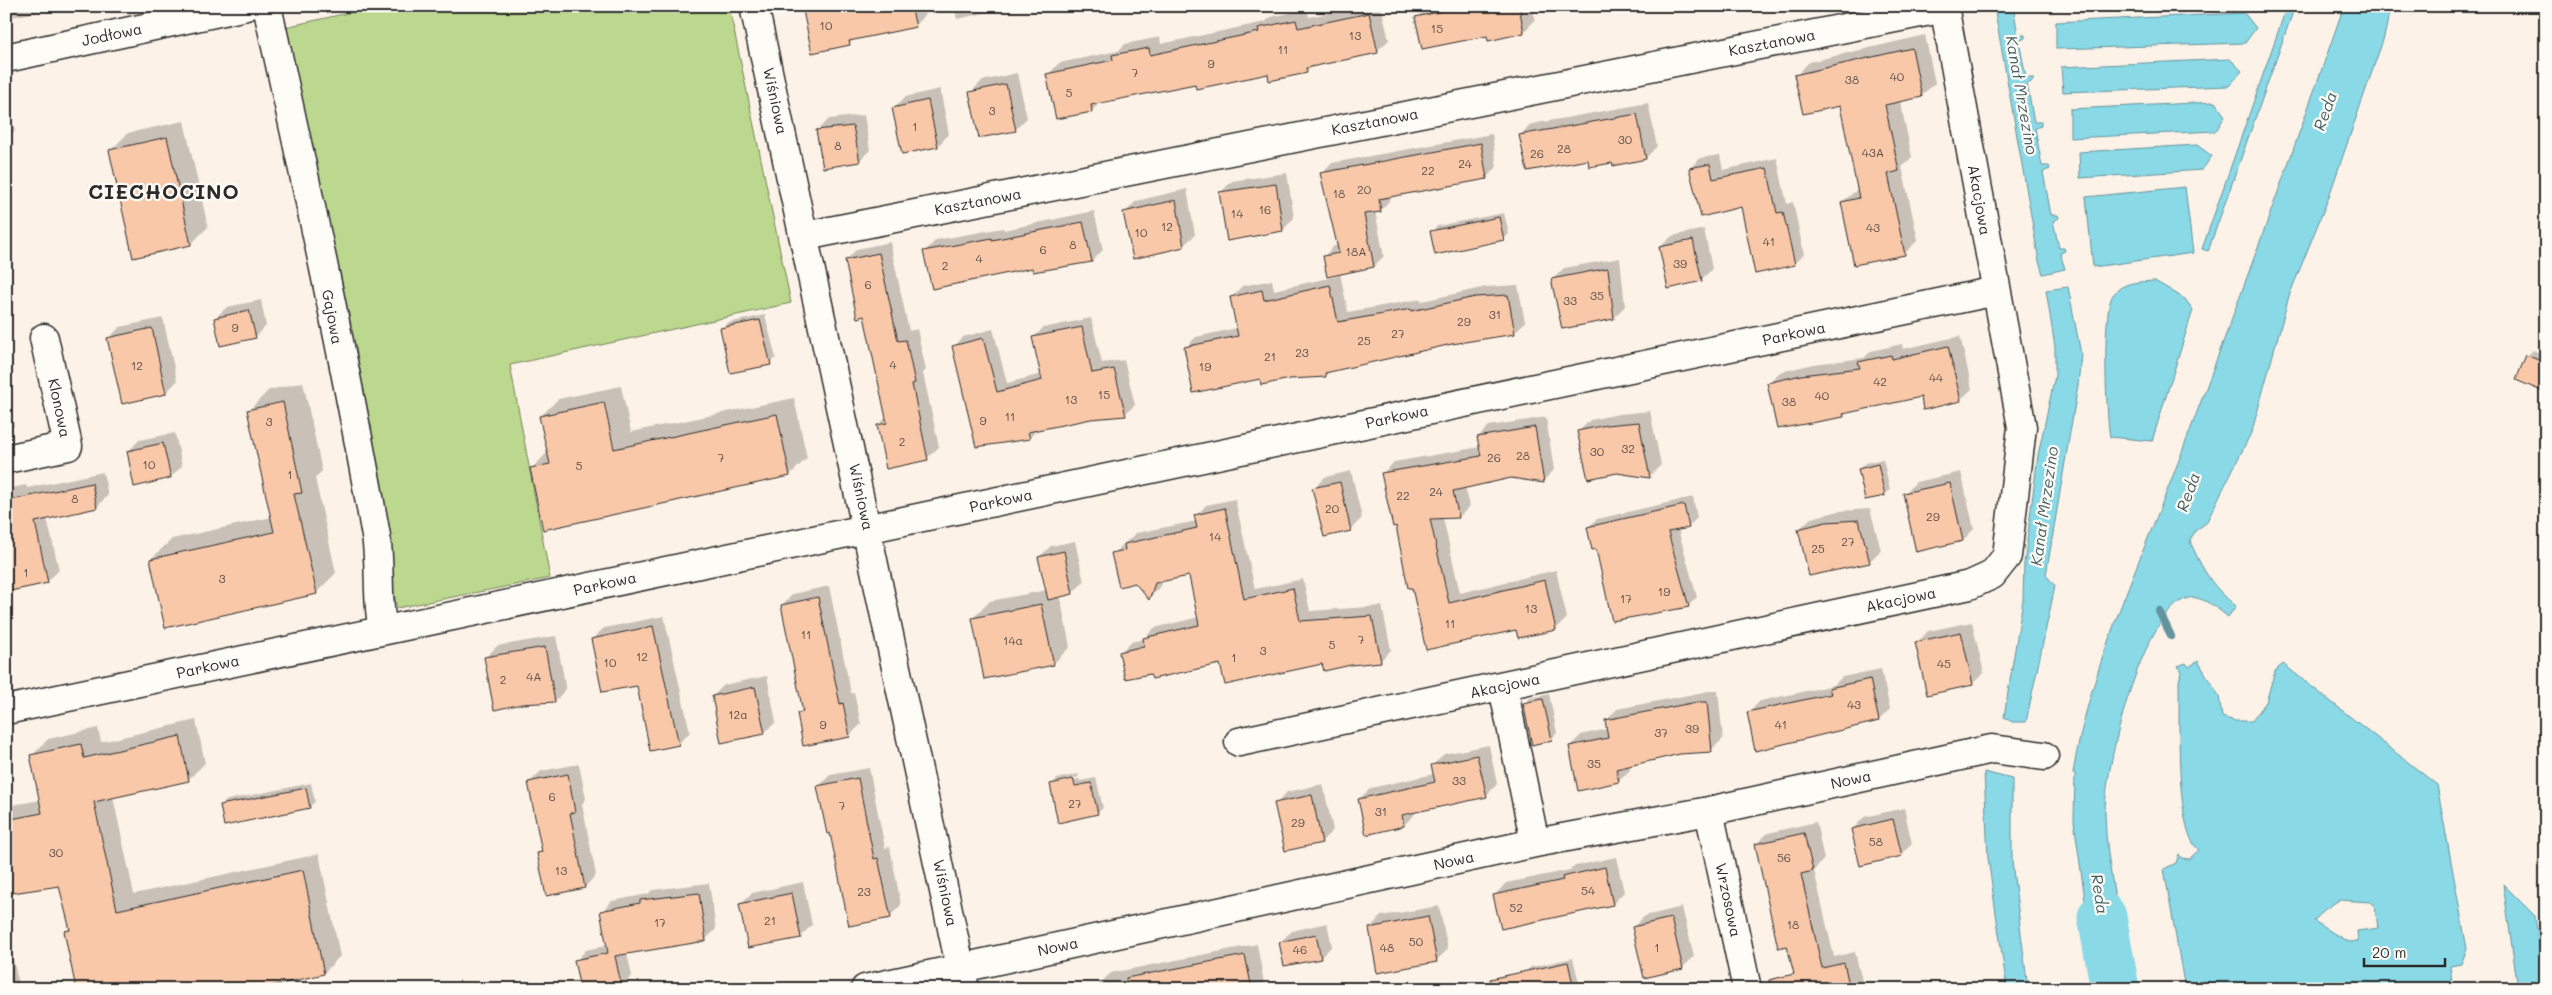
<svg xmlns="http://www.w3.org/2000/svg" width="2552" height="995" viewBox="0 0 2552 995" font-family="Mali,sans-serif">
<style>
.green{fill:#bcd88f;stroke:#74825d}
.water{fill:#8ad9e7;stroke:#64939c;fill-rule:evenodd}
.shadow{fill:#0003;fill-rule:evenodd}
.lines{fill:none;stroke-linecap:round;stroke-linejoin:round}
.stream{stroke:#64939c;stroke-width:8}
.river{stroke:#8ad9e7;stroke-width:49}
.building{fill:#f9c8a9;stroke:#2b2b2b}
.minor-casing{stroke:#2b2b2b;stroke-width:31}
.minor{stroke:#fdfcf7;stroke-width:28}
.labels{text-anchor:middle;stroke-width:4.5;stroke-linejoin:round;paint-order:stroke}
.number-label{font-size:12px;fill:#5e524a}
.street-label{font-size:15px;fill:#2b2b2b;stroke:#fdfcf7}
.water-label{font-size:16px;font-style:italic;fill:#485f63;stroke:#fdfcf7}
.district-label{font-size:20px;font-weight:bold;letter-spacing:1px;fill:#2b2b2b;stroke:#fdfcf7}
</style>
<rect width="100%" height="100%" fill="#fcf2e7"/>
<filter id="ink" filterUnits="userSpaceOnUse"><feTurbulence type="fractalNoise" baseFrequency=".02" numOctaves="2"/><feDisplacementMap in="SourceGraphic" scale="10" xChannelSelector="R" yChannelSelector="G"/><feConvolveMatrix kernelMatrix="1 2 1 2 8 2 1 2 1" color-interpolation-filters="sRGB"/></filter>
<g filter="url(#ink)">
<!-- green -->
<path class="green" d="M379,6H724L730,11L791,303L510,365L550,578L397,608L277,29Z"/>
<!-- water -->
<path class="water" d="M1994,6H2013L2018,35H2025V38L2019,41L2026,78H2033V81L2027,84L2034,122H2041V126L2035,128L2042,166H2049L2050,169L2043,172L2051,215H2058L2059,218L2053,221L2059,248H2064L2065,251L2060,253L2065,269L2043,274L2039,261Z
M2287,6H2295L2208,251L2202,249Z
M2344,6H2391L2384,37L2328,199L2289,296L2252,431L2206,523L2195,531L2190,541C2202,569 2212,587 2236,606L2228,617C2218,609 2202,595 2188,598C2142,611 2104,769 2105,814C2106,868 2122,926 2131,979L2097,985L2074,821L2075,773H2073C2091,663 2140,563 2179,460C2236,309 2291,158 2344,6Z
M2244,13L2256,28L2245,43L2056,49V22Z
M2230,59L2242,71L2229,86L2063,92L2061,67Z
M2215,102L2225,116L2216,131L2070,138V109Z
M2197,145L2212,156L2202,170L2080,178L2079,152Z
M2185,187L2193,253L2093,267L2086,197Z
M2155,281L2185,299L2193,310L2152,441L2110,437C2106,415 2102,309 2113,295C2123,281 2140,282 2155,281Z
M2068,287L2081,354L2078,385L2046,575L2055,586L2026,722H2012L2004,717L2023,600L2024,564L2038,455L2055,376V347L2046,290Z
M2198,661L2219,696L2222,717L2235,721H2252L2266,702L2275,671L2283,664L2437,785L2467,949L2461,964L2450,966L2453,989H2185L2164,869L2176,863L2179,854L2181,858L2189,859L2199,850C2174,831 2180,716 2179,682L2181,672L2178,666L2186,663L2189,667ZM2339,900L2370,902L2375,907L2378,928L2357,931L2358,941L2348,942L2314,921L2324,910Z
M1984,772L2012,779V862L2028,989H2007L1988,858Z
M2503,884L2535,916L2545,989H2518Z"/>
<!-- shadow -->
<path class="shadow" d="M6,6H70L6,18Z
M804,6H925L926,14L915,26L855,38L849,44Z
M954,6H996L990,12L957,19Z
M1360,6H1381L1389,40L1377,51L1313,66L1306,72H1269L1196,82L1100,102L1092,111L1048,75L1059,63L1118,51L1125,44L1160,37L1161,44L1265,22L1271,17L1307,9L1309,17Z
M1428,6H1532L1535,20L1524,32L1489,39L1488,34L1417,18Z
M1925,35L1935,83L1921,96L1900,101L1912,157L1902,167L1918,240L1904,254L1842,202L1859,188L1841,105L1796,76L1809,62Z
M1017,73L1027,118L1015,130L971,92L982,81Z
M940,89L949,134L938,146L894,108L905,97Z
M8,98L15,131L6,140V99Z
M1648,103L1657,146L1646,158L1614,164L1613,161L1589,158L1520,135L1532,124Z
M864,115L870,150L859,161L818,130L829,119Z
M184,121L208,227L191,244L111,150L128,133Z
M1492,134L1497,167L1487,177L1390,195V200L1380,211H1375L1384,256L1374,266L1340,273L1348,312L1421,299L1422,301L1486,287L1518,285L1525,322L1514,333L1452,343L1330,371L1325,376L1261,377L1185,348L1196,337L1237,328L1232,297L1242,286L1272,280L1274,290L1338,276L1324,256L1334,246L1338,245L1322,174L1332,163Z
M1720,155L1723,170L1777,158L1787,204L1793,202L1804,254L1794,264L1742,205L1690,168L1700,158Z
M1287,173L1294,218L1283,230L1220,193L1232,181Z
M1187,189L1195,235L1183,246L1125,213L1136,201Z
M1094,211L1103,250L1092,261L1033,266L925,251L936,240L1003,228L1004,230Z
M1504,213L1509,234L1503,239L1432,232L1437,226Z
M1704,229L1712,269L1701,280L1660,247L1672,236Z
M890,242L909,331L917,329L926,370L923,373L939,447L927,458L878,425L887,417L865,315L846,260L857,249Z
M1620,258L1625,306L1614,318L1553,279L1564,268Z
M261,300L266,326L255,337L215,318L227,307Z
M765,315L776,358L770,363L722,329L727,323Z
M163,318L177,381L166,393L122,402L108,339L120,327Z
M1091,318L1102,363L1124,360L1135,405L1125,414L1090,418L1039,428L1029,438L954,347L963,337L993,329L1007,383L1042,374L1033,338L1043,328Z
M1960,336L1972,389L1960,400L1921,396L1848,412L1844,416L1768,383L1780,372L1814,364L1864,358L1871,351L1902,344L1903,349Z
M2533,350L2546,356V392L2527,356Z
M303,382L322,471L315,478L336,573L316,593L151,559L172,539L272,517L249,410L269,390Z
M621,386L631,432L794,398L807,458L790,475L532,468L548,452L541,416L558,399Z
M6,390L14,426L6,433Z
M1650,411L1661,465L1650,476L1617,471L1579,431L1590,420L1619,414Z
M1546,417L1554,470L1543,481L1511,477L1465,487L1470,506L1459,517L1443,518L1460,593L1556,570L1567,618L1556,629L1517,628L1427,648L1383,473L1394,462L1480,447L1478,437L1489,426Z
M175,433L182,466L171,477L128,452L139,440Z
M1883,459L1890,490L1884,495L1859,469L1865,463Z
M1351,471L1362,518L1350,530L1314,488L1325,477Z
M103,472L108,495L97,507L47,518L59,570L48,581L7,591L6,489L26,485L27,488Z
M1961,472L1974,529L1963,540L1904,494L1916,482Z
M1693,497L1697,518L1688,527L1678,529L1697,597L1688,606L1597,547L1588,527L1597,519Z
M1235,499L1255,589L1303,579L1310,611L1382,606L1391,650L1380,661L1221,662L1120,652L1131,642L1144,639L1154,628L1199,617L1190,575L1162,581L1159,588L1149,598L1113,554L1136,533L1197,521L1196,516L1206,505Z
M1870,509L1881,550L1869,562L1799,529L1811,518L1839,511Z
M1075,541L1084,582L1072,593L1060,596L1070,647L1053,664L973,618L990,601L1047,590L1039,557L1051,546Z
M829,586L851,693H854L861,724L849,736L798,713L803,708L782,605L793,594Z
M664,616L690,732L678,744L638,684L592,639L604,628Z
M1972,622L1984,673L1972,684L1917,643L1928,631Z
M556,636L566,689L555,701L485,658L497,646Z
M1881,669L1890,709L1879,720L1748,713L1760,701L1834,685L1842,677Z
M767,676L776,722L764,733L713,696L724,685Z
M1709,691H1718L1723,739L1711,750L1680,753L1629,764L1630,770L1619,781L1570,746L1581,735L1607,729L1606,721L1617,709Z
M1549,694L1557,733L1551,739L1524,704L1530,698Z
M196,720L205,763L189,779L113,797L134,894L319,854L340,956L324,973L66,932L70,927L60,884L6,893V806L41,800L32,756L48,739L98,728L101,742Z
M1489,745L1497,784L1486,796L1414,811L1415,814L1404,825L1359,799L1371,788L1434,774L1432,766L1444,754Z
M579,764L586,799L582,804L596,875L585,887L538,854L543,849L529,783L541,771Z
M869,768L885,848L890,847L901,905L890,916L831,832L818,787L830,775Z
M1078,774L1080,781L1096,778L1103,808L1097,813L1051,785L1057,779ZM1079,777V779L1056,784V782Z
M311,783L315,802L309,807L221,805L227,800Z
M1323,784L1333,830L1322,841L1286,849L1276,804L1287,792Z
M1904,808L1912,844L1901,855L1853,829L1864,817Z
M1816,822L1824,859L1814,870L1834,957L1855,952L1864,989H1799L1788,944L1756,844L1768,833Z
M1616,857L1624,892L1613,904L1495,895L1506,883L1570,870L1575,866Z
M803,882L812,925L800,937L740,904L752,893Z
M709,883L716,929L705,940L627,953L632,976L621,987L576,961L586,950L608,945L601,912L612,901L648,894L652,890Z
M1439,906L1448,949L1436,961L1370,928L1381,916Z
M1682,907L1694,957L1682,968L1633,927L1645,916Z
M1327,923L1332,946L1320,958L1280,942L1292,931Z
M6,929L20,989H6Z
M1257,944L1264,983L1258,989H1100L1099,984L1111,973Z
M1573,958L1580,987L1578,989H1545L1525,972L1531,967Z"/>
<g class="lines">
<!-- stream -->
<path class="stream" d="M2159,611L2171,636"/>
<!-- river -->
<path class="river" d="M2102,917L2115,989"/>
</g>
<!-- building -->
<path class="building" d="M802,6H911L916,27L849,41L850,45L812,53Z
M1467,6H1519L1524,33L1488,41L1487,36L1422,49L1415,17Z
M1369,13L1378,53L1306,68L1307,73L1269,81L1268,74L1196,89L1195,84L1091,105L1092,112L1056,119L1046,74L1113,60L1112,55L1149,48L1150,55L1259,32L1258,28L1296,20L1298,28Z
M1912,48L1922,97L1885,105L1899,171L1888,174L1905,255L1854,265L1841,202L1859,198L1840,106L1803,114L1794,75Z
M1006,84L1016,131L979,138L969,92Z
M928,100L938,147L902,154L892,108Z
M1637,114L1646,159L1613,166L1612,163L1589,167L1588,160L1527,171L1519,135Z
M853,126L860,162L823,168L816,130Z
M167,137L191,245L133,258L109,150Z
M1481,143L1487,179L1379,199L1381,212L1364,214L1374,267L1327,277L1323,256L1339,253L1320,173Z
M1710,164L1713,179L1767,168L1777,213L1783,212L1795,265L1755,274L1741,207L1701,217L1689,168Z
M1276,184L1283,231L1227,241L1219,192Z
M1176,200L1184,247L1133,259L1123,212Z
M1499,217L1504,240L1435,255L1430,231Z
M1083,222L1092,262L1033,272L1032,268L932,289L923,251L992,238V240Z
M1693,240L1702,281L1668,289L1659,247Z
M879,253L898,341L906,340L915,383L912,384L928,460L886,469L877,425L887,423L864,316L857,318L845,260Z
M1608,268L1614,319L1562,329L1551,279Z
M1330,285L1338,322L1411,309V311L1475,297L1508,295L1515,334L1452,344L1325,373L1326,377L1290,379L1261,385L1260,379L1193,393L1184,347L1238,336L1230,297L1262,290L1264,300Z
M249,310L256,338L220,346L214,318Z
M760,320L771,365L730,373L720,328Z
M1082,327L1092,373L1114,369L1126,416L1091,419L1028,432L1030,439L976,447L952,346L983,338L997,392L1042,380L1032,337Z
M152,328L166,394L122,404L107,338Z
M1948,346L1961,401L1923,410L1921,397L1843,414L1844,417L1777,429L1767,383L1801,375L1860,368L1858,362L1891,355L1892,359Z
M2526,355L2546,363V393L2516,380Z
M283,402L302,493L294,494L317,594L165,628L150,559L274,532L247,410Z
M604,402L614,449L777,414L790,476L543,530L530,468L550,464L539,416Z
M1639,422L1650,478L1617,473L1588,479L1577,431L1606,425Z
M1535,427L1544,483L1511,478L1453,491L1459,518L1430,519L1449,603L1545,580L1556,630L1518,638L1516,630L1426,650L1412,588H1408L1396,526L1393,527L1381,473L1481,456L1477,437Z
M163,443L171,478L134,487L127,451Z
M1878,464L1885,496L1865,500L1858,469Z
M1340,482L1351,531L1324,537L1312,488Z
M92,483L97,508L35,522L48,583L6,592V501Z
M1950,483L1963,541L1916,552L1903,493Z
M1684,505L1689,528L1668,532L1689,607L1612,621L1596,549L1592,550L1587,527Z
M1225,508L1244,599L1293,588L1300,621L1372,616L1381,662L1351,665L1324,671L1322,664L1225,685L1220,664L1152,679L1150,674L1125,679L1119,652L1144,646L1143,638L1199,625L1189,576L1155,583L1149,600L1135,583L1119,587L1111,553L1125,550L1124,544L1197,528L1194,515Z
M1859,520L1870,563L1809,576L1798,529L1826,522Z
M1064,551L1073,594L1048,600L1038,557Z
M818,597L840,704L843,703L850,737L803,746L797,713L803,712L781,605Z
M1041,604L1054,665L984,679L972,618Z
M653,626L679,745L650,751L637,686L602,692L591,639Z
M1961,632L1973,685L1927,695L1915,642Z
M545,647L555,702L522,704L494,710L484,657Z
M1870,679L1879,721L1755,751L1747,712L1831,694L1829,688Z
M755,687L765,734L721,743L712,696Z
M1543,699L1552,740L1532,745L1523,703Z
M1697,702H1707L1712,752L1680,754L1616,769L1619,782L1578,791L1569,746L1608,738L1605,720Z
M180,736L189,781L94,802L117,910L303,870L324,974L259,989H76L64,931L70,930L59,886L6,894V820L42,813L30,755L81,744L84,758Z
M1477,755L1487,797L1402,815L1404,826L1366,835L1358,799L1435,782L1431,765Z
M568,774L575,812L570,813L585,888L546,896L537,853L542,852L528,782Z
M858,778L874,859L878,858L891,918L849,926L830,833L827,834L817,786Z
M1073,779L1075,786L1091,783L1098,814L1058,823L1050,784Z
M306,788L310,808L224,826L220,805Z
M1312,795L1322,843L1285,851L1274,803Z
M1893,819L1902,856L1860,866L1851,829Z
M1804,833L1813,871L1801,874L1822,968L1844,963L1850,989H1770L1769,980L1794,974L1787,946L1778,948L1755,844Z
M1605,867L1613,905L1501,929L1493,895L1563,880L1562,877Z
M699,893L706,941L615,956L622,989H580L574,960L608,953L600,911L640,903V900Z
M792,893L801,938L748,948L739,904Z
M1428,916L1437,962L1377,973L1369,928Z
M1671,918L1683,969L1644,978L1632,927Z
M1316,934L1321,959L1284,966L1279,942Z
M1245,955L1252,989H1127L1126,978Z
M1568,962L1574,989H1491L1490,979Z"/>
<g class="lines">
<defs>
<path id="minor" d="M267,6C306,182 345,360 376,536C381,567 376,598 383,630
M754,6L965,989
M6,58L246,6
M805,236L1945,8
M6,459L68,446L44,338
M1503,687L1535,843
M6,710L1996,291
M1239,742L1970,585L1992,575L2007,556L2022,427L1944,6
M1709,811L1747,989
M865,989L1535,843L1709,811L1992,749L2044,756"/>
</defs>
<!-- minor casing -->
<use href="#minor" class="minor-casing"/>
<!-- minor -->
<use href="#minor" class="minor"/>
</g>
</g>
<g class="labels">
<!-- number labels -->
<g class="number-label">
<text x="826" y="30">10</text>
<text x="1437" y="33">15</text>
<text x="1355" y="40">13</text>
<text x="1283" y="54">11</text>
<text x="1211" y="68">9</text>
<text x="1135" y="77">7</text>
<text x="1897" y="81">40</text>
<text x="1852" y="84">38</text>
<text x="1069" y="97">5</text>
<text x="992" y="115">3</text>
<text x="915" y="131">1</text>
<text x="1625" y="144">30</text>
<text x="838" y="150">8</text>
<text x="1564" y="153">28</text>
<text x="1873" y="157">43A</text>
<text x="1537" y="158">26</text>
<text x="1465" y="168">24</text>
<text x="1428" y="175">22</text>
<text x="1364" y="194">20</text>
<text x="1339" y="198">18</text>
<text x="1265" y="214">16</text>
<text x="1237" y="218">14</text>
<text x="1167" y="231">12</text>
<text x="1873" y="232">43</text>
<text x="1141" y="237">10</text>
<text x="1769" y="246">41</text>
<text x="1073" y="249">8</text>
<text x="1043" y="254">6</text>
<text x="1356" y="256">18A</text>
<text x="979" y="263">4</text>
<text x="1680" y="268">39</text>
<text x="945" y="270">2</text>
<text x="868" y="289">6</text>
<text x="1597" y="300">35</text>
<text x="1570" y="305">33</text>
<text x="1495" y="319">31</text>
<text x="1464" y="326">29</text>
<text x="235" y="332">9</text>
<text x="1398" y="338">27</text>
<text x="1364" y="345">25</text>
<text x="1302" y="357">23</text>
<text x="1270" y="361">21</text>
<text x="893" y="369">4</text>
<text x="137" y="370">12</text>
<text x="1205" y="371">19</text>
<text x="1936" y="382">44</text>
<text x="1880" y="386">42</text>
<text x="1104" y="399">15</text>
<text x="1822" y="400">40</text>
<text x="1071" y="404">13</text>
<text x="1789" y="406">38</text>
<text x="1010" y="421">11</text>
<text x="983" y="425">9</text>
<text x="269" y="426">3</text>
<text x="902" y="446">2</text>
<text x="1628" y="453">32</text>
<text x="1597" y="456">30</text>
<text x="1523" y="460">28</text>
<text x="721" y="462">7</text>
<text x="1494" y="462">26</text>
<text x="149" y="469">10</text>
<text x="579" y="470">5</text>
<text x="290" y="479">1</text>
<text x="1436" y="496">24</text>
<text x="1403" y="500">22</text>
<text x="75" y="503">8</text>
<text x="1332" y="513">20</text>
<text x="1933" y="521">29</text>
<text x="1215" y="541">14</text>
<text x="1848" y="546">27</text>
<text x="1818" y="553">25</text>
<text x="26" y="577">1</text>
<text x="222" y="583">3</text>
<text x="1664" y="596">19</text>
<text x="1626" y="603">17</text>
<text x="1531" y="613">13</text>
<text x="1450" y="628">11</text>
<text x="806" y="639">11</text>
<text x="1361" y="644">7</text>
<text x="1013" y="645">14a</text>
<text x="1332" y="649">5</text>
<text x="1263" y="655">3</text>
<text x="642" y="661">12</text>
<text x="1234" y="662">1</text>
<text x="610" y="667">10</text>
<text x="1944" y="668">45</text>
<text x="534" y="681">4A</text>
<text x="503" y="684">2</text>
<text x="1854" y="709">43</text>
<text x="738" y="719">12a</text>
<text x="823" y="729">9</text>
<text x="1781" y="729">41</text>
<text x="1692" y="733">39</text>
<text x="1661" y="737">37</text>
<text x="1594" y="768">35</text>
<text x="1459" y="785">33</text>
<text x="552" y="801">6</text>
<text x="1075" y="808">27</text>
<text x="842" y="810">7</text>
<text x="1381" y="816">31</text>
<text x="1298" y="827">29</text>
<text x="1876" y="846">58</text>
<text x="56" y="857">30</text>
<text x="1784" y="862">56</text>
<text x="561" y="875">13</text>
<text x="1588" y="895">54</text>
<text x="864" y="896">23</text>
<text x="1516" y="912">52</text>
<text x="770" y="925">21</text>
<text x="660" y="927">17</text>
<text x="1793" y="929">18</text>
<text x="1416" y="946">50</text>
<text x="1387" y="952">48</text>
<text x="1657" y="952">1</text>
<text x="1300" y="954">46</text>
</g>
<!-- street labels -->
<g class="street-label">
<text transform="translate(112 35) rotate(-12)" y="5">Jodłowa</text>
<text transform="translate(1772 43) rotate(-11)" y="5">Kasztanowa</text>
<text transform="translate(775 101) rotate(78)" y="5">Wiśniowa</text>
<text transform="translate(1375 122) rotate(-11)" y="5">Kasztanowa</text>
<text transform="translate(1979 200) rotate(80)" y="5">Akacjowa</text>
<text transform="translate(978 202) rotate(-11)" y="5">Kasztanowa</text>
<text transform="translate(332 317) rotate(79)" y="5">Gajowa</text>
<text transform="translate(1794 334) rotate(-12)" y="5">Parkowa</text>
<text transform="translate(59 408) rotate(78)" y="5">Klonowa</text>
<text transform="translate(1397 417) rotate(-12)" y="5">Parkowa</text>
<text transform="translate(861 497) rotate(78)" y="5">Wiśniowa</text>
<text transform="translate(1001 501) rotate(-12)" y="5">Parkowa</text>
<text transform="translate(605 584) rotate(-12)" y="5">Parkowa</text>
<text transform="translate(1901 600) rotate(-12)" y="5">Akacjowa</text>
<text transform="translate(208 667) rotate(-12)" y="5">Parkowa</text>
<text transform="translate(1505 686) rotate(-12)" y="5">Akacjowa</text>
<text transform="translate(1851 780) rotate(-12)" y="5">Nowa</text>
<text transform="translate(1454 861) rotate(-12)" y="5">Nowa</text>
<text transform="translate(945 893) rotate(78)" y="5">Wiśniowa</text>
<text transform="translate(1728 900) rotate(78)" y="5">Wrzosowa</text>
<text transform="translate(1058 947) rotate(-12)" y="5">Nowa</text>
</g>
<!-- water labels -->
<g class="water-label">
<text transform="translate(2022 95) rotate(80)" y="6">Kanał Mrzezino</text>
<text transform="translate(2325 111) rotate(-70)" y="6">Reda</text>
<text transform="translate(2188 492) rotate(-70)" y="6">Reda</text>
<text transform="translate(2044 506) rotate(-82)" y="6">Kanał Mrzezino</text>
<text transform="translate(2100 894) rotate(81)" y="6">Reda</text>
</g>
<!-- district labels -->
<g class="district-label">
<text x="164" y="199">CIECHOCINO</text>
</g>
</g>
<!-- margin -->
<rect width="2552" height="995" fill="none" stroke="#fdfcf7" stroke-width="25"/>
<rect x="12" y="12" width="2527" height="970" fill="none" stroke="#2b2b2b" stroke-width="2" filter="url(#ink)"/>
<!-- scale -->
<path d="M2364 958v8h81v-8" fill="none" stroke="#2b2b2b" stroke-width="2.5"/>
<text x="2372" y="958" font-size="15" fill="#2b2b2b" stroke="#fdfcf7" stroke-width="4" paint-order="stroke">20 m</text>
</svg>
